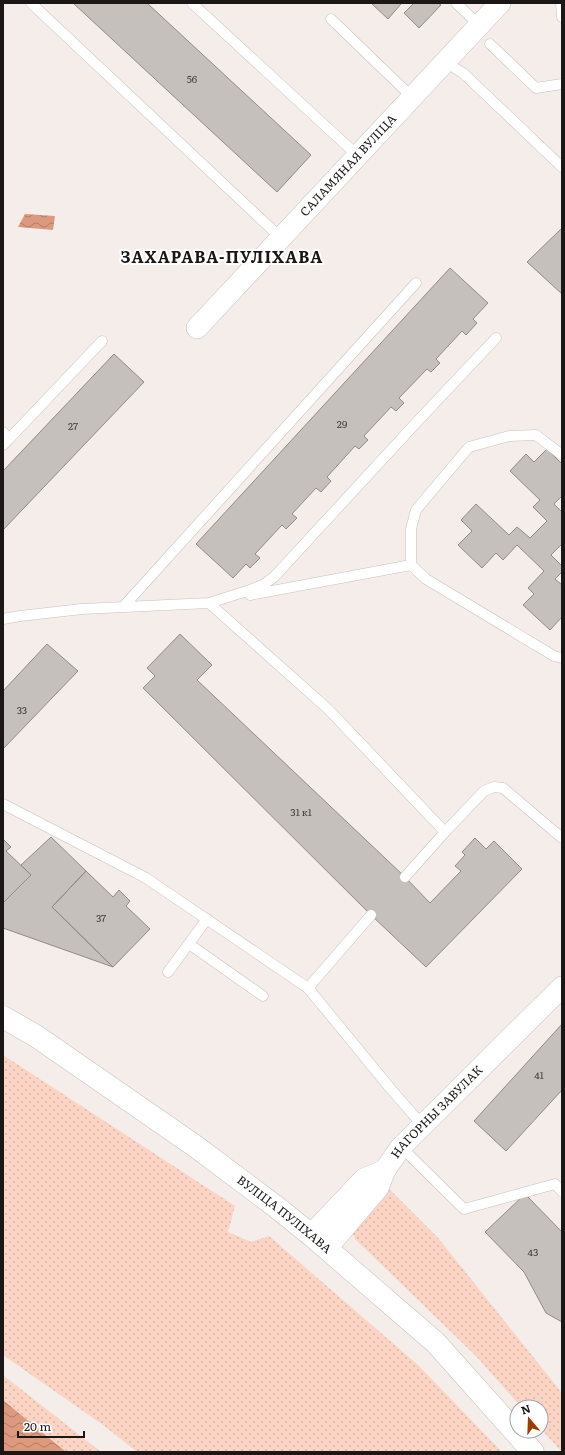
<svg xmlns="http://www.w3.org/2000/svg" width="565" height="1455" viewBox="0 0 565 1455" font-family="Literata,serif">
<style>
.grass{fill:url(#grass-dots)}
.water{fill:url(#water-waves)}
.building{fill:#c6c0bd;stroke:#928b89}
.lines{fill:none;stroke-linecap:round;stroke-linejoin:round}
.service-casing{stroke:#c7c1be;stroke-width:11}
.minor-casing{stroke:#c7c1be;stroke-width:22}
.tertiary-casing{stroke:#c7c1be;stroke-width:23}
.service{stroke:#fff;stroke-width:10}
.minor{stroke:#fff;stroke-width:21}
.tertiary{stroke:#fff;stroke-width:22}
.labels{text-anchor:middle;stroke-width:4;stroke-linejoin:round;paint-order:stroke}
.number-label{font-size:10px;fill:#454140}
.street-label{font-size:12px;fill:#1a1716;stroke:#fff}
.district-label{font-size:16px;font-weight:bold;letter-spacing:1px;fill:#1a1716;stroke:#fff}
</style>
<defs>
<pattern id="grass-dots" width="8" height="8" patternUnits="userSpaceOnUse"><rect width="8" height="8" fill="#fbd4c4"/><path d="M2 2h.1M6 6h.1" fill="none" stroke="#d7b5a8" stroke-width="1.8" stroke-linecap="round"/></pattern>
<pattern id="water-waves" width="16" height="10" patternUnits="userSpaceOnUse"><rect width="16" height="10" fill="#dc997d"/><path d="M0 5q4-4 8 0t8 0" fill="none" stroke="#b27c65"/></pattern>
</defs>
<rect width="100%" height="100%" fill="#f4edea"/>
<!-- grass -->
<path class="grass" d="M3,1055L235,1206L228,1232L251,1242L269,1236L418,1365L502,1452H137L103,1425L3,1355Z
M387,1187L439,1239L562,1393V1452L541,1429V1407H521L476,1356L355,1239L353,1233Z
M3,1375L101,1452H66L3,1400Z"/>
<!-- water -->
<path class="water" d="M25,214L55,216L53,230L18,227Z
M3,1400L66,1452H3Z"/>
<!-- building -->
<path class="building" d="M73,3H147L311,155L277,192Z
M371,3H400L401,4L388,19Z
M414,3H438L441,5L419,28L404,13Z
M561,229L562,230V294L527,262Z
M450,268L488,303L473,319L477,323L466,335L462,331L436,359L440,363L431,372L427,369L399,398L404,403L396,411L391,407L364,436L368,440L359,449L355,446L327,477L331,481L321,492L316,488L292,514L297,518L286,529L282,525L255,554L260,558L250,568L246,564L233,578L196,544Z
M114,354L144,382L3,530V471Z
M547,449L562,464V486L561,487L562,488V496L554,504L562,512V544L551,555L562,566V572L555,579L562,585V617L550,630L523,605L534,594L528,588L544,571L517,545L503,560L496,553L482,568L458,545L472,531L461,520L476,504L509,535L517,527L530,538L547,521L533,507L540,500L510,471L526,454L534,462Z
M180,634L212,665L197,680L405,877L430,903L461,871L455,866L465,855L462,852L475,838L486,849L494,841L522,869L426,967L371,915L143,688L155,676L147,668Z
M47,644L78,671L3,749V691Z
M51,837L86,871L52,907L113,967L3,928V903L31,875L21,865Z
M3,839L11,847L6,851L31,875L3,903Z
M86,871L113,897L119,890L130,901L126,906L150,929L113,967L52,907Z
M562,1024V1090L506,1151L474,1121Z
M525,1194L562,1232V1322L546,1313L524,1272L485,1232Z"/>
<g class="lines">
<defs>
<path id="service" d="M31,3L281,238
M192,3L358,156
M456,3L479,25
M561,3L562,17
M331,19L412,97
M490,44L536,88L562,84
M445,62L463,73L562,167
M3,432L9,439L3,445
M9,439L102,341
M562,455L536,435L509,436L469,447L416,510L411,529V565L426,579L554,656L562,658
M250,595L411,565
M209,603L328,709L445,832L484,791L494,787L503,788L562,838
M123,607L416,283
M3,619L20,616L82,609L209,603L250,590L263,585L274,577L415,424L496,338
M3,804L146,878L308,988L390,1088L423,1126
M405,877L445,832
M189,944L263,996
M168,972L207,919
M308,988L371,915
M401,1147L464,1209L555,1184L562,1192"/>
<g id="minor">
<path id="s1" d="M197,328L500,3"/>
<path d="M311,1235L364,1179L385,1170"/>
<path id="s2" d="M327,1248L378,1188L385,1170L401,1147L562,987"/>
</g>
<g id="tertiary">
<path id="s3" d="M3,1017L36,1036L195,1146L275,1206L311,1235L436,1343L533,1452"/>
</g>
</defs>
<!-- service casing -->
<use href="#service" class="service-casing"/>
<!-- minor casing -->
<use href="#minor" class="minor-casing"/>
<!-- tertiary casing -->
<use href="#tertiary" class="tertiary-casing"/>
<!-- service -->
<use href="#service" class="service"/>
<!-- minor -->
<use href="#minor" class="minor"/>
<!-- tertiary -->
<use href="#tertiary" class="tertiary"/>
</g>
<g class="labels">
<!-- number labels -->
<g class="number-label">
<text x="192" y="83">56</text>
<text x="342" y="428">29</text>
<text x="73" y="430">27</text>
<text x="22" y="714">33</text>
<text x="301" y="816">31 к1</text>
<text x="101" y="922">37</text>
<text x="539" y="1079">41</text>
<text x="533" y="1256">43</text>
</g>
<!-- street labels -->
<g class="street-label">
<text dy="4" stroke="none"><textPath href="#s1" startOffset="222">САЛАМЯНАЯ ВУЛІЦА</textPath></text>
<text dy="4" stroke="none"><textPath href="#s2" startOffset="176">НАГОРНЫ ЗАВУЛАК</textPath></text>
<text dy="4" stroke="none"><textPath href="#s3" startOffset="344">ВУЛІЦА ПУЛІХАВА</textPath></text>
</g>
<!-- district labels -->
<g class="district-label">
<text x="222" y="263">ЗАХАРАВА-ПУЛІХАВА</text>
</g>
</g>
<!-- border -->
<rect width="565" height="1455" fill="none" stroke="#1a1716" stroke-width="8"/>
<!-- north arrow -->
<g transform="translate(529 1419) rotate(341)"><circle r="19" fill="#ffffff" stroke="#a3a2a2"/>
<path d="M0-3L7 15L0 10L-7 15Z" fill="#9e3c00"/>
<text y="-6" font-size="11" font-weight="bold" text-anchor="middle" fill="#1a1716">N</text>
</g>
<!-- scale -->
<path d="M18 1431v6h66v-6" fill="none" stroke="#1a1716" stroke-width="2"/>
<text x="24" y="1431" font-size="12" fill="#1a1716" stroke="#ffffff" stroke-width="3" paint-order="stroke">20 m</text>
</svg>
